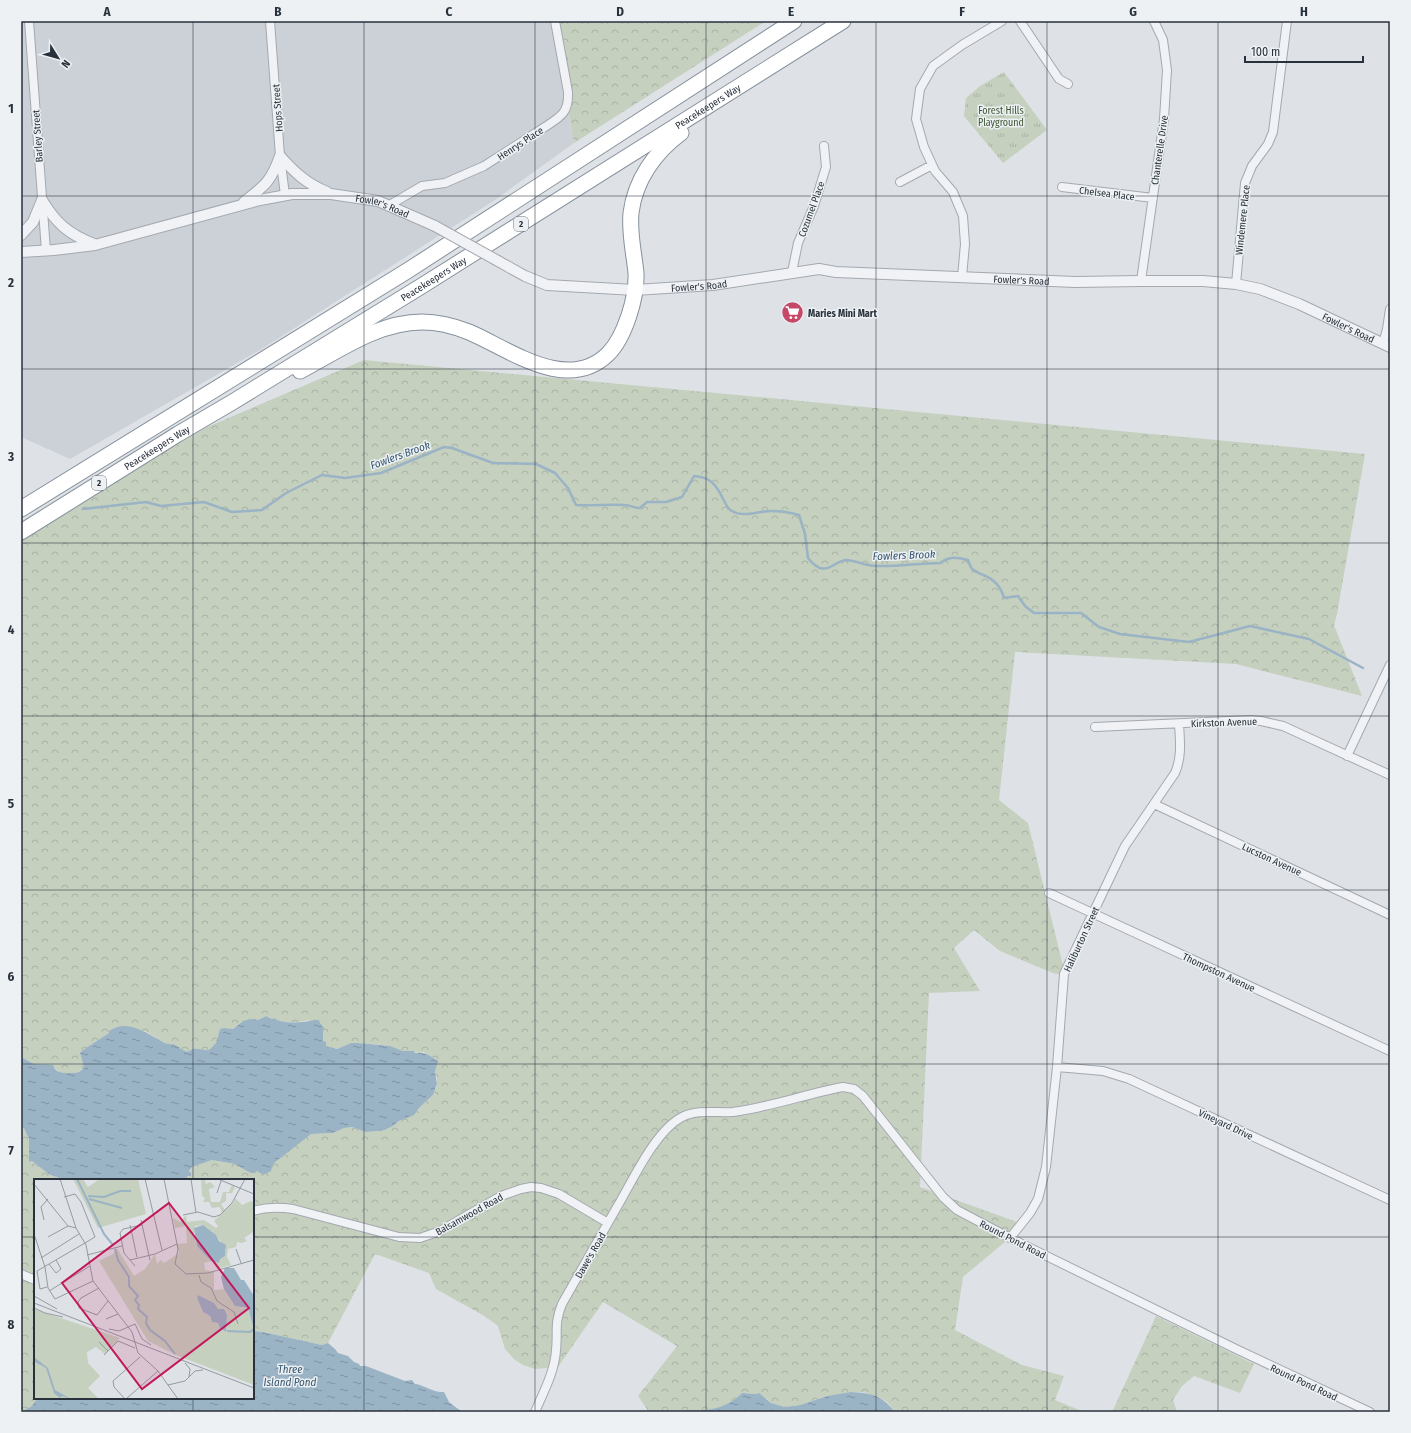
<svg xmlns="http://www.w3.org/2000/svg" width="1411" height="1433" viewBox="0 0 1411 1433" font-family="'Fira Sans Condensed',sans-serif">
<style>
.built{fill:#ccd1d8}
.grass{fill:url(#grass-tufts)}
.forest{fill:url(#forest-crowns)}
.water{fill:url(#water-ripples)}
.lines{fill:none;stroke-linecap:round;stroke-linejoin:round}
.stream{stroke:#9ab3c5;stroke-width:2.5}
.minor-casing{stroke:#a4a9b0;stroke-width:10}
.tertiary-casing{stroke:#a4a9b0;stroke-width:12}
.motorway-casing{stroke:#86919c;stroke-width:17}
.minor{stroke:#f0f2f5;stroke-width:8}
.tertiary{stroke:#f0f2f5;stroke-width:10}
.motorway{stroke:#fff;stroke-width:15}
.tertiary-bridge-casing{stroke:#a4a9b0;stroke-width:12;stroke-linecap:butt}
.tertiary-bridge{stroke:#f0f2f5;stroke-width:10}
.grid{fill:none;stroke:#28313c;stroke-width:1;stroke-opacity:0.55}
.labels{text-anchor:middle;stroke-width:3;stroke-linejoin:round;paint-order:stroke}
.shield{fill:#edf1f4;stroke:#636b73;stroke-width:1}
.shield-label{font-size:9px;font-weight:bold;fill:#28313c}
.street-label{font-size:10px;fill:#28313c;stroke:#edf1f4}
.park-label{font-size:10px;fill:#405736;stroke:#edf1f4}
.poi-label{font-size:10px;font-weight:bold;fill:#28313c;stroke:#edf1f4;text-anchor:start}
.water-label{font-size:11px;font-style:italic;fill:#34546e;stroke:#edf1f4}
.inset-river{fill:none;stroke:#9ab3c5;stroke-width:2}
.inset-road{fill:none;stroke:#959ba2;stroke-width:1}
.view{fill:#c2185b;fill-opacity:0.15;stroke:#c2185b;stroke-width:2}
.inset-edge{fill:none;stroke:#28313c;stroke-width:2}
.neatline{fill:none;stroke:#28313c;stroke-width:1.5}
.grid-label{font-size:13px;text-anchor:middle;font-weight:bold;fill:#28313c}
</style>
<defs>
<pattern id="grass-tufts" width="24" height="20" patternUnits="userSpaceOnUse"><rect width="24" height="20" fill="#c5d0bf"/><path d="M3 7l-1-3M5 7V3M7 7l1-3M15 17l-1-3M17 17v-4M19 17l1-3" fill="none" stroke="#a9b3a5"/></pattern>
<pattern id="forest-crowns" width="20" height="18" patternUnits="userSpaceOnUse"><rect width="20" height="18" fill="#c5d0bf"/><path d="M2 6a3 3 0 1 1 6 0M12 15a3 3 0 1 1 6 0" fill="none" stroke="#a9b3a5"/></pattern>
<pattern id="water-ripples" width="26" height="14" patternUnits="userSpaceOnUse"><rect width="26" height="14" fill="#9ab3c5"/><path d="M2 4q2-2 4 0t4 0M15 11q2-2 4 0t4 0" fill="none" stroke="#7e92a1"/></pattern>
</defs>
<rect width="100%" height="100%" fill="#dee2e6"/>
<!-- built -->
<path class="built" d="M21,21H553L574,143L495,200L260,350L70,459L21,437Z"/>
<!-- grass -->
<path class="grass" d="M1004,72L1047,130L1003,163L964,116L966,98L980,86Z"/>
<!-- forest -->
<path class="forest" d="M553,21H766L574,143Z
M364,360L1365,454L1337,614L1334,625L1362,696L1236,664L1015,652L999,800L1028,823L1066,978L1062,975L1053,973L1000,951L974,930L954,948L980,991L929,993L920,1187L1017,1222L1007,1235L1006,1241L963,1277L955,1330L1022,1365L1064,1376L1055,1400L1084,1412H895L887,1402L876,1396L863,1392H851L823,1397L800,1405L785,1407L771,1403L767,1399L756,1394L742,1393C722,1412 706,1410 681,1411C670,1411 660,1412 649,1412L638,1396L677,1346L603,1302L558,1367L535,1369L523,1365L515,1360L505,1349L498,1326L486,1317L436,1289L429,1273L375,1254L328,1343L322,1345L263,1332L253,1331V1180H184L188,1176L192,1167L212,1160L235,1164L257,1171L276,1162L302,1140L311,1134L333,1133L344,1128L352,1127L368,1132L378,1131L385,1130L393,1126L399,1121L409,1116L419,1110L421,1106L433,1095L437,1086V1078L435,1071L437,1060L424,1052L419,1053L411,1051H403L390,1046L358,1043H351L337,1049L326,1046L323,1041V1032L308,1020C298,1023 283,1024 274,1018L272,1019L266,1016L258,1020L241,1022L233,1029L224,1028L218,1035L216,1043L209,1050L188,1052L182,1051L180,1048L163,1042L145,1031L109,1033L83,1050L80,1053L84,1067C78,1075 70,1073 61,1074L54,1067L34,1064L21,1057V538L65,510L205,428Z
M24,1128C31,1136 29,1151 30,1162L32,1161L51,1176L53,1175L61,1179L35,1180V1398H42L35,1401L32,1406L21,1412V1129Z
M1156,1316L1254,1364L1240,1393L1194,1376L1182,1386L1173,1400L1177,1412H1112Z"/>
<!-- water -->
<path class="water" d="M266,1016L272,1019L274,1018C286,1026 306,1021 319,1020L320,1023L324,1028L323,1032V1041L326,1042V1046L337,1049L351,1043H358L390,1046L403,1051H414L415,1053C418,1053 420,1053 422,1053C427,1053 434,1058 438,1061L435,1071L437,1084L433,1095L421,1106L414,1115L399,1121L393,1126L385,1130L378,1131L366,1132L352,1127L344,1128L333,1133L311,1134L278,1160L273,1164L271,1171L263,1175L257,1171L255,1173L249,1172L235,1164L212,1160L192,1167L189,1171L191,1173V1176H188L184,1180H61L57,1177L50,1175L32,1161L29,1162V1139L24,1128L21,1129V1057L34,1064L53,1065C56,1073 61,1073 69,1073C76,1073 80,1073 84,1067L80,1053L83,1050L109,1033V1031C128,1018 147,1034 163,1042C167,1045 173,1043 177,1046C181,1048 181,1050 185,1051C189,1053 190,1050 193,1049C199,1048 204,1051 209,1050L216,1043L220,1029L224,1028L233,1029L243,1021L251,1019L258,1020Z
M253,1331L263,1332L322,1345L328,1343L335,1349L338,1353L348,1356L354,1362L359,1364L360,1366H366L405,1381L412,1380L415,1384C425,1385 433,1393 444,1392L449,1402L462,1412H21L32,1406L35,1401L42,1398H253Z
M851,1392C872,1393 881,1395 895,1412H668C698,1408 718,1416 742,1393L756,1394L759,1393L771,1403L785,1407L800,1405L827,1396Z"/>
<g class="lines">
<!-- stream -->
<path class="stream" d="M83,509L146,502L161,506L204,502L232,512L262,510L286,493L322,475L345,478L381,473L444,447L452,448L493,463L536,464L555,473L568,488L576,505C592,506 608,504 624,505C630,505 633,508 640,508L647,502H666L682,497L694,476C710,477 716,484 723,499C726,503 727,509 732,511C744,518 758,511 771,511C779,511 792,513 799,515L805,534L808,558C811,562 815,566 820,568C830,571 836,561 846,560C854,560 866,566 876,566C897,567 919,563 940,563C950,556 956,557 968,560C969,563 970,566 972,569C975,572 979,573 983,575C994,579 1001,587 1004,598L1018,596L1025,606L1034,613H1081L1099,627L1120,634L1189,642L1250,626L1309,639L1363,668"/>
<defs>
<path id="minor" d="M29,21L46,251
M270,21L280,156L285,195
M1020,21L1059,79L1068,84
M900,182L932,165
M1062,187L1153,198
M388,206L422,186L445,183L484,166L548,125C562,116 569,111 568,92L555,21
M792,272L798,243L814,206L826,167L824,146
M962,277L965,244L963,216L953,192L935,171L924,147L916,119L920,89L933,66L962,45L1002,21
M1141,281L1164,119L1167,70L1163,40L1154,21
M1236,284L1245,183L1252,166L1268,144L1273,132L1287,21
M1383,343L1387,329L1390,309
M1095,727L1251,720L1261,721L1283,726L1390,775
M1347,756L1390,665
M1154,804L1390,915
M1049,893L1390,1051
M1057,1067L1103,1071L1129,1079L1390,1200
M253,1211C266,1207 280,1207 293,1209L399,1237L420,1238L440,1231L501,1196L521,1189L531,1187L541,1188L559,1194L608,1223
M1010,1238L1030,1213L1038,1199L1046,1167L1057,1067L1064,974L1125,846L1175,773C1182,757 1180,741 1179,724
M21,1274L35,1280
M535,1412C543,1393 555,1371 556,1350C558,1332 554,1323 562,1304C580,1272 599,1239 617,1207C633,1180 655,1131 682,1117C698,1109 716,1113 733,1112C770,1107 806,1094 843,1087L854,1089L863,1096L943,1197L957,1210L1010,1238L1236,1349L1370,1412"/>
<g id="tertiary">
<path d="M42,200C56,223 68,234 94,244"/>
<path d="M244,202C264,186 271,182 280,156C294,172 307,184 327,192"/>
<path d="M21,235L33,222L42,200"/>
<path id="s1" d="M21,252L54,250L95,245L260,200L292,194H331L378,201L435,226"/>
<path id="s2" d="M498,261L525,276L547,285L635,290L713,285L819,269L836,272L1075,282L1141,281H1203L1236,284L1260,289L1299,304L1390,347"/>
</g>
<g id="motorway">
<path d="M300,371C338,351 378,322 422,322C438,322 454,326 469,332C509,349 567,394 608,354C625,337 637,297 636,273C634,253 629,233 631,213C635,180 655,152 681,133"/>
<path d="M21,509L407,271L794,21"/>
<path id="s3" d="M21,532L178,434L231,403L420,287L843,21"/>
</g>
</defs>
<!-- minor casing -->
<use href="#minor" class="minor-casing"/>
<!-- tertiary casing -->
<use href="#tertiary" class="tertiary-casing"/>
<!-- motorway casing -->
<use href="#motorway" class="motorway-casing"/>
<!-- minor -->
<use href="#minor" class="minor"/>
<!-- tertiary -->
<use href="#tertiary" class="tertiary"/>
<!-- motorway -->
<use href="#motorway" class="motorway"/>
<defs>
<path id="tertiary-bridge" d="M435,226L498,261"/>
</defs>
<!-- tertiary-bridge casing -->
<use href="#tertiary-bridge" class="tertiary-bridge-casing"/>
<!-- tertiary-bridge -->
<use href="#tertiary-bridge" class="tertiary-bridge"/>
</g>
<!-- grid -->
<path class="grid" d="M193,21V1180M364,21V1412M535,21V1412M706,21V1412M876,21V1412M1047,21V1412M1218,21V1412M21,196H1390M21,369H1390M21,543H1390M21,716H1390M21,890H1390M21,1064H1390M21,1237H35M253,1237H1390M193,1398V1412"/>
<!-- icons -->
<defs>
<symbol id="supermarket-disc" viewBox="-11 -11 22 22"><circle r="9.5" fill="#c64868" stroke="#edf1f4"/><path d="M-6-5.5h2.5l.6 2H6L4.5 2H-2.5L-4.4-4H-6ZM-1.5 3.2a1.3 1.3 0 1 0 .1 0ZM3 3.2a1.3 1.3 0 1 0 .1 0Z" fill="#fff"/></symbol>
</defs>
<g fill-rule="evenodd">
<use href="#supermarket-disc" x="780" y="300" width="25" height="25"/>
</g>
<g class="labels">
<!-- shield labels -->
<g class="shield">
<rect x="514" y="217" width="14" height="14" rx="3"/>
<rect x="92" y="476" width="14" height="14" rx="3"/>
</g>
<g class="shield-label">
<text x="521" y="227">2</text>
<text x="99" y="486">2</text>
</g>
<!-- street labels -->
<g class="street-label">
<text dy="4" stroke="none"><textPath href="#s3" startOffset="808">Peacekeepers Way</textPath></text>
<text transform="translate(277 108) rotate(-94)" y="4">Hops Street</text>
<text transform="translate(37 136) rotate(-94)" y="4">Barley Street</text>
<text transform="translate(520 143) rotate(-33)" y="4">Henrys Place</text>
<text transform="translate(1159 150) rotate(-82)" y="4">Chanterelle Drive</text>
<text transform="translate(1107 193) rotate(7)" y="4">Chelsea Place</text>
<text dy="4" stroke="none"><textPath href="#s1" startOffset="370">Fowler's Road</textPath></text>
<text transform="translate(811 209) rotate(-70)" y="4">Cozumel Place</text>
<text transform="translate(1242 220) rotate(-84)" y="4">Windemere Place</text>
<text dy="4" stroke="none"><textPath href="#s3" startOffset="484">Peacekeepers Way</textPath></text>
<text dy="4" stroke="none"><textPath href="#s2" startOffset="531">Fowler's Road</textPath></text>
<text dy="4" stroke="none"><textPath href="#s2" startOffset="207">Fowler's Road</textPath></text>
<text dy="4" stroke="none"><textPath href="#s2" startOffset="867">Fowler's Road</textPath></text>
<text dy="4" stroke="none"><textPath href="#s3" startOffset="160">Peacekeepers Way</textPath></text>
<text transform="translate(1224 722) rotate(-2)" y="4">Kirkston Avenue</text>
<text transform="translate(1272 859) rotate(25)" y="4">Lucston Avenue</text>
<text transform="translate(1081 939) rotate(-65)" y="4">Haliburton Street</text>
<text transform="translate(1219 972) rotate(25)" y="4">Thompston Avenue</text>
<text transform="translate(1226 1124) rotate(25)" y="4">Vineyard Drive</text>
<text transform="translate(469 1214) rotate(-29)" y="4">Balsamwood Road</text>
<text transform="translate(1013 1239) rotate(27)" y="4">Round Pond Road</text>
<text transform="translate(590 1255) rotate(-60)" y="4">Dawe's Road</text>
<text transform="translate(1304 1382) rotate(25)" y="4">Round Pond Road</text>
</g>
<!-- park labels -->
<g class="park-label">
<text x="1001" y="114">Forest Hills<tspan x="1001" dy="12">Playground</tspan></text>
</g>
<!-- poi labels -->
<g class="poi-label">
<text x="808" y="317">Maries Mini Mart</text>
</g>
<!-- water labels -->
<g class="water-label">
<text transform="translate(400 455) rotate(-20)" y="4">Fowlers Brook</text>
<text transform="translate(904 555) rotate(-2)" y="4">Fowlers Brook</text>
<text x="290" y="1373">Three<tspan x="290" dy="13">Island Pond</tspan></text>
</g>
</g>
<!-- overview -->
<g transform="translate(34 1179)">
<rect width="220" height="220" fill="#dee2e6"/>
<path d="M200,23L220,37V46L192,68L178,53L184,47L180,42Z" fill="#c5d0bf"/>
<path d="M39,0H49L54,8L66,0H104L112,35L64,49ZM167,0H171L172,5L176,3L181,8L175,10L177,23H186L189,13H195L198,6L201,8L198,14H192V22L187,25L191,31L188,34L186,28L178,29L175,23H169L171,19L168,17ZM201,19L208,26L217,22L220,24V37L200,23ZM152,36L153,43L170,41L182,49L178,53L169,46L161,47L160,56L163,67L177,82L170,84L171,91L180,93V111L190,110L201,127L214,130L220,151V206L142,176L114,162L65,82L79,75L83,69L100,97L111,90L121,75L123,85L127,81L130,84L145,74L142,65L153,64L152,47L141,49L139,39L146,43ZM164,116L180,124L184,130H190L193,136L192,153L186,149L184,144L178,143L176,137L169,133L163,119ZM220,46L219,53L210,59L213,62L208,64L203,63L202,68L194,70L193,78L197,86L183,90L179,83L185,84L186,80L191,77L192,68ZM0,130L86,159L71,175L62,168L53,173L54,184L66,197L54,209L65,220H0Z" fill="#c5d0bf" fill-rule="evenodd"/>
<path d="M198 35a5 5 0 1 1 10 0a5 5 0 1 1-10 0ZM206.5 44a5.5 5.5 0 1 1 11 0a5.5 5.5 0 1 1-11 0Z" fill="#c5d0bf"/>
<path d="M169,46L182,56L185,62L192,66L191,77L186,80L185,84L177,82L163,67L160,49ZM191,89H200L207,101H210L220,117V151L214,129L201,127L190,110L187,98ZM164,116L180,124L184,130H190L193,136L192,153L186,149L184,144L178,143L176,137L169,133L163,119ZM0,178L14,189L21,211L37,220L28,217L26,219L20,214L12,189L1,183Z" fill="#9ab3c5"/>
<path class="inset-river" d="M43,0L70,55L79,66M54,17L70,18L86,12H97M55,20L88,29M81,70L84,81L95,98V107L104,117L101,121L105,126L104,130L113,138L112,144L116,151L131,162L141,175M193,152L216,153L220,150"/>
<path class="inset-road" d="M26,0L42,49L52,66L59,102L98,153L104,174L124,192L144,220M111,0L128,71M130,0L144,70L141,85L152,95L174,94L220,81M157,0L162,34M184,0L220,15M0,5L34,47L42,49M183,14L187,2M30,18L41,15L47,23L61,58L51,64M149,36L164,33L180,38L186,36L198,24L211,0M10,41L7,28L14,20M107,41L116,81M96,46L103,78M0,55L11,88L14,109L21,120L59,102M14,58L34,47M202,70L207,84M53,76L88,67M7,79L45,55M96,81L121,75L143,65M15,85L22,94L27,90L22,81M101,87L90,74L86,54L89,50L108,46M165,96L167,103L177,109L183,122L200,133L204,145M220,98V66M13,108L6,110L3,92L51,64M65,109L47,119L44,123L45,129L63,136L74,122M15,112L56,87M0,117L23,130M0,124L220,209M0,129L11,134L29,138M72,140L84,135M75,150L85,152L101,145L108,160L117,166M65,163L74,172M70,176L84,162L101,169M151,184L156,190L155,198M134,206L151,202L161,192L169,191M91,220L80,208L79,202L106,178M92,220L124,192"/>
<path class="view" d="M135,24L215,129L108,210L28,104Z"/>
<rect width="220" height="220" class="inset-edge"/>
</g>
<!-- border -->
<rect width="1411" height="1433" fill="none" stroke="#edf1f4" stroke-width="44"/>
<!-- north arrow -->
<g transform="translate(58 58) rotate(127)" stroke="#edf1f4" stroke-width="3" paint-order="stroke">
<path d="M0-3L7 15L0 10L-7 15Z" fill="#28313c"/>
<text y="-6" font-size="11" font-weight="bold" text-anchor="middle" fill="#28313c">N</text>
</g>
<!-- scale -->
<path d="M1245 56v6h118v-6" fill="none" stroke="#28313c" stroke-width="2"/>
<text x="1251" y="56" font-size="12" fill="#28313c" stroke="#edf1f4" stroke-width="3" paint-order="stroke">100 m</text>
<rect x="22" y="22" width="1367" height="1389" class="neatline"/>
<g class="grid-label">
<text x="107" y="16">A</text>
<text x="278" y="16">B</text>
<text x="449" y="16">C</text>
<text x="620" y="16">D</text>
<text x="791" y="16">E</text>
<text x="962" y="16">F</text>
<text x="1133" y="16">G</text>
<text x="1304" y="16">H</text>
<text x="11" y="113">1</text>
<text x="11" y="287">2</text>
<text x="11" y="461">3</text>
<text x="11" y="634">4</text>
<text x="11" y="808">5</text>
<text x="11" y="981">6</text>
<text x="11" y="1155">7</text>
<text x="11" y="1329">8</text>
</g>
</svg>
